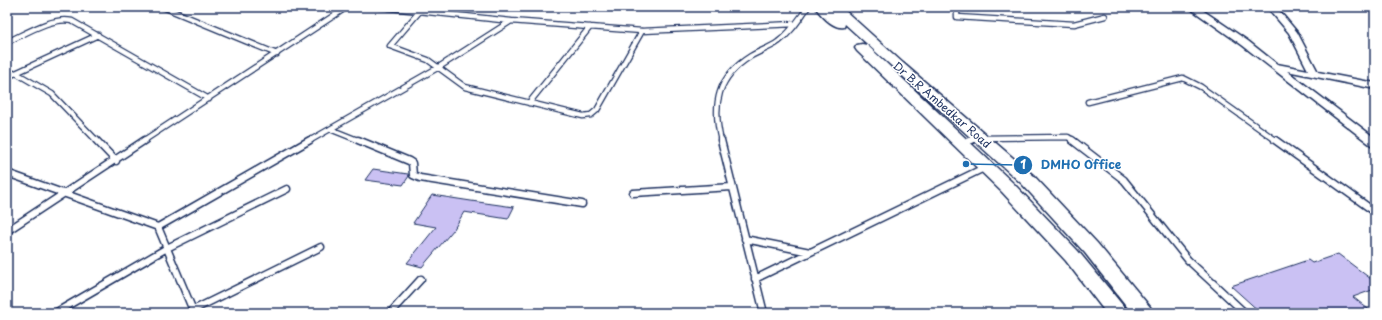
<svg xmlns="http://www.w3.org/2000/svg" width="1382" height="320" viewBox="0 0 1382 320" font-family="'Playpen Sans',sans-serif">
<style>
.building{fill:#cac1f3;stroke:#1b2f5e}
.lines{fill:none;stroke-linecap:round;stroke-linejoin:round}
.lane-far1-casing{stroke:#1b2f5e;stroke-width:7}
.lane-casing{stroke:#1b2f5e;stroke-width:9}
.street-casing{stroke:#1b2f5e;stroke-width:3}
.secondary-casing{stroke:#1b2f5e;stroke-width:3}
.lane-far1{stroke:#fff;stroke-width:4.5}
.lane{stroke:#fff;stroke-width:6}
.street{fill:#fff;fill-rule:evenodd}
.secondary{fill:#fff;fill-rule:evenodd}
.labels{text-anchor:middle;stroke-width:3;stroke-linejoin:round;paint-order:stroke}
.street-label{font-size:11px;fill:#1b2f5e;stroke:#fff}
.leader{fill:none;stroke:#1f6fb2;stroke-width:1.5}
.callout-dot{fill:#1f6fb2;stroke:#fff;stroke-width:1.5}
.mark-label{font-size:12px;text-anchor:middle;font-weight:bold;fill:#fff}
.callout-label{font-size:12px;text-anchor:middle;font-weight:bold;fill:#1f6fb2;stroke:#fff;stroke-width:3;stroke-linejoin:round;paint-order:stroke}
</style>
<rect width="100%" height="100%" fill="#fff"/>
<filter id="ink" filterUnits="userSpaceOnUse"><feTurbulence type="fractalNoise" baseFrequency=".025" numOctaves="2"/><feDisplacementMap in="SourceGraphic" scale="8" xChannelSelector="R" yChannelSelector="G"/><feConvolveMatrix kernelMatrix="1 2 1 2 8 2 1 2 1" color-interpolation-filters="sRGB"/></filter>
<g filter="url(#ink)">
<!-- building -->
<path class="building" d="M373,169L408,174L409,176L403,185L365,180Z
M432,195L471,201L514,207L508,219L464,212L454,229L422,267L407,263L436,227L413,223Z
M1338,254L1375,282V289L1353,297L1373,313H1261L1231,286L1308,260L1312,263Z"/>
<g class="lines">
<defs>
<path id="lane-far1" d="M163,7L277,54
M381,7L511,21
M957,7V17L1074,24L1105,16
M419,12L390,46L428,60L465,87L583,116L591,115L597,110L642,31
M7,42C25,34 53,16 72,21L209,99
M16,73L52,94L97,141
M7,77L98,35
M1088,102L1183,78L1201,87L1277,141
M529,103L590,27
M330,129L360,141
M143,141L347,7
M309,141L439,67L511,21L642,31L795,24
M721,141C712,104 717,77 751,56C759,51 770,48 778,42C791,33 799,19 808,7
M969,141L981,138L1068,137L1074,141"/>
<path id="lane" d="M96,140L116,161
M358,140L409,161L412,163L413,175L420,178L582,204
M721,140L764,313
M1072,140L1124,180L1188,260L1245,313
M1275,140L1375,212
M962,143L972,140
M7,173L158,227L310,140
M633,193L732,187
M158,227L194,313
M7,231L145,140
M745,239L810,252
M755,279L986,167
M193,310L321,247
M55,313L167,248L287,189
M390,313L421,279"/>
<path id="street" d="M1188,7H1198L1248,41L1277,64L1308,70L1289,33L1267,7H1276L1297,32L1318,72L1375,83V89L1287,71L1375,138V146L1371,145L1242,45Z"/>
<path id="secondary" d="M815,7H841L903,63L1034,176L1097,243L1150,307L1153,313H1132L1085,253L1022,184L845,24L844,27C833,29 821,15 815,7Z
M862,44L867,45L1014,184L1078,251L1124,307L1127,313H1106L1066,261L1002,192L857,51L855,48L857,45Z"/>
</defs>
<!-- lane-far1 casing -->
<use href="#lane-far1" class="lane-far1-casing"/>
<!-- lane casing -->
<use href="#lane" class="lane-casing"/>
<!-- street casing -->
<use href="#street" class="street-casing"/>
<!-- secondary casing -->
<use href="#secondary" class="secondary-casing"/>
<!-- lane-far1 -->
<use href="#lane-far1" class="lane-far1"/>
<!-- lane -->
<use href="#lane" class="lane"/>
<!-- street -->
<use href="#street" class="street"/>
<!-- secondary -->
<use href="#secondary" class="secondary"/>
</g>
</g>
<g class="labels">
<!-- street labels -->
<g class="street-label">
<text transform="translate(942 105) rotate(41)" y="4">Dr B.R Ambedkar Road</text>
</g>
</g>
<!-- callouts -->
<path class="leader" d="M966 164L1023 165"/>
<g class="callout-dot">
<circle cx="966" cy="164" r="4"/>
<circle cx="1023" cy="165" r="10"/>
</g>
<g class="mark-label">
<text x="1023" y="169">1</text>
</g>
<g class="callout-label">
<text x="1081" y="169">DMHO Office</text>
</g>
<!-- margin -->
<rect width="1382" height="320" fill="none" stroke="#fff" stroke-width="24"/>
<rect x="12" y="12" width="1358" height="296" fill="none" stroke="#1b2f5e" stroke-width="1.5" filter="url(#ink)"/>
</svg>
